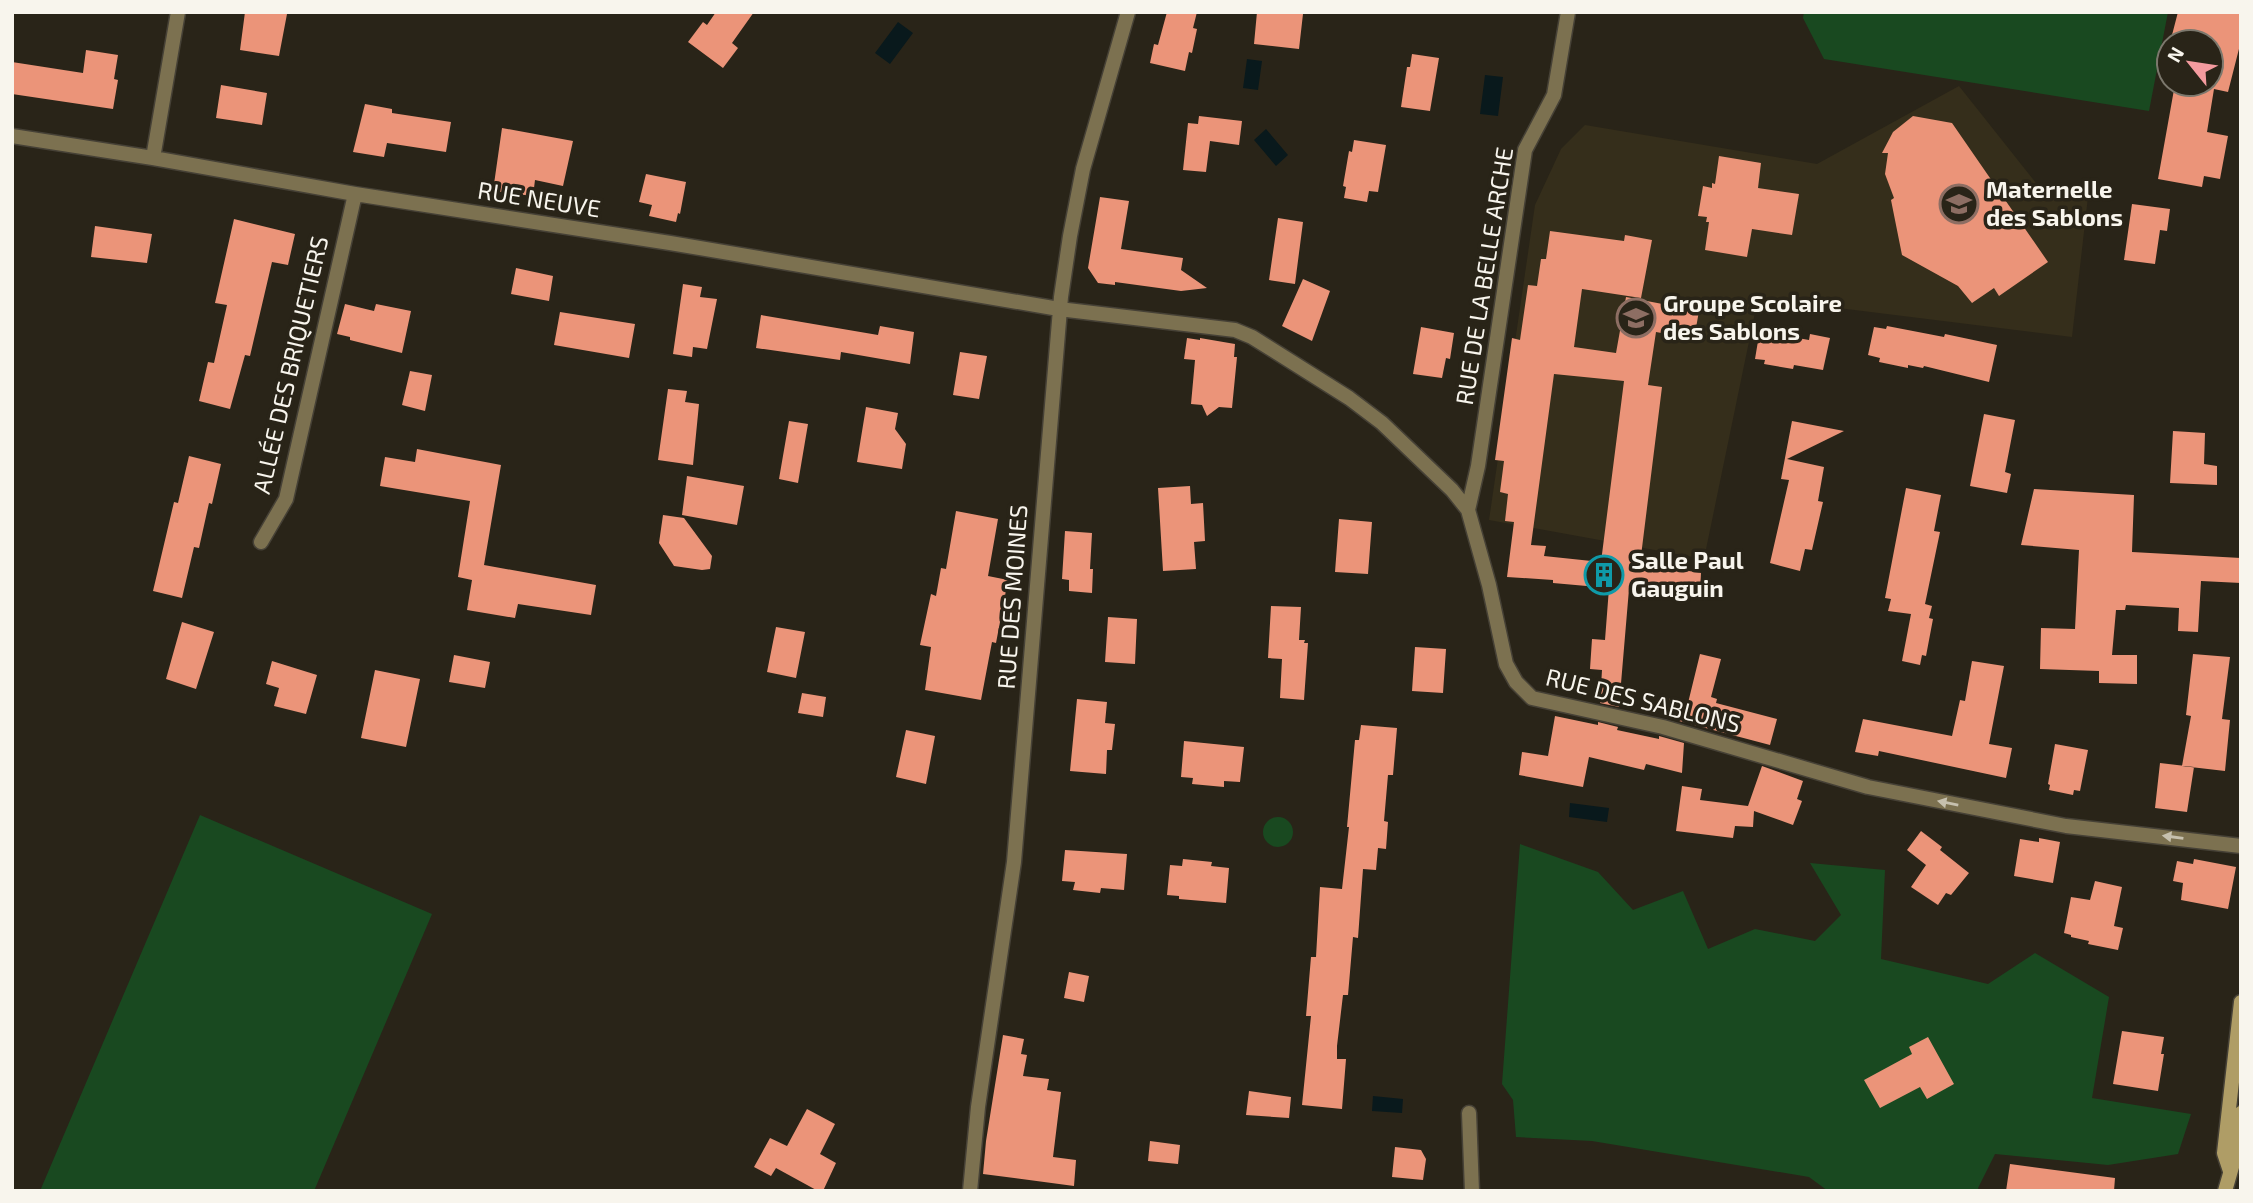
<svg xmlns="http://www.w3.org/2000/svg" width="2253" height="1203" viewBox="0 0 2253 1203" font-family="'Exo 2',sans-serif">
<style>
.built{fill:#352e1b}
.green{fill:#194920}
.water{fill:#09191c}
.building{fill:#eb9479;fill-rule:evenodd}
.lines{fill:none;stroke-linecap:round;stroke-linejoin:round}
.minor-casing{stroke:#464136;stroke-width:17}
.secondary-casing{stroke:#464136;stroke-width:17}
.minor{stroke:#7c7150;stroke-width:14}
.secondary{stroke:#af9d66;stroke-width:14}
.oneway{fill:#c6c0ae}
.labels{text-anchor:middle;stroke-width:7;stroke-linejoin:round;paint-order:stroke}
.poi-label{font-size:24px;font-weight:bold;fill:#f8f5ed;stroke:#292418;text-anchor:start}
.street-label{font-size:24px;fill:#f8f5ed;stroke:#292418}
</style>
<rect width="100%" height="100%" fill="#292418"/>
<!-- built -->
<path class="built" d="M1959,86L2036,183L2089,188L2072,337L1758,298L1704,559L1489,520L1535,205L1561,149L1585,125L1817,164Z"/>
<!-- green -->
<path class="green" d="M1804,12H2168L2149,111L1824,59L1803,18Z
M200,815L432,914L314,1191H40Z
M1263 832a15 15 0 1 1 30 0a15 15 0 1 1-30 0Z
M1520,844L1598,872L1633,910L1683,891L1708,949L1755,929L1815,941L1841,915L1810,863L1885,870L1881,959L1988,984L2035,953L2109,997L2092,1098L2191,1114L2178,1154L2108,1165L1995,1154L1978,1188L1979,1191H1828L1809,1177L1592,1141L1516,1137L1513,1100L1502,1084Z"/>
<!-- water -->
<path class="water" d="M898,22L913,33L890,64L875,53Z
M1247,59L1262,61L1258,90L1243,88Z
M1485,75L1503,77L1498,116L1480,114Z
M1266,129L1288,155L1276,166L1254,140Z
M1570,803L1609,808L1607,822L1569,817Z
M1373,1096L1403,1099L1402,1113L1372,1111Z"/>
<!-- building -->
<path class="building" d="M245,12L287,14L279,56L240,50Z
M716,12H754L732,43L738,48L723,68L688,42L703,22L707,25Z
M1167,12H1197L1193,28L1197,29L1192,53L1189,52L1185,71L1150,63L1154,44L1158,45Z
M1257,12L1303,14L1299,49L1254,44Z
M2178,12H2241V41L2228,92L2214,89L2207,132L2228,136L2220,179L2204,176L2202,187L2158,179L2175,84H2211V42H2199L2172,35Z
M86,50L118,55L114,79L118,80L113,109L12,94V62L83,73Z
M1412,54L1439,58L1430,111L1401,107L1407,67H1410Z
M221,85L267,93L262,125L216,118Z
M365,104L392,109V113L451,122L446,152L387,143L384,157L353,152Z
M1199,116L1242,121L1239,145L1210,141L1206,172L1183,170L1188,123L1198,124Z
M1913,116L1952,123L2048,262L1999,296L1994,288L1972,303L1958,286L1902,255L1891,200L1894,198L1885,174L1888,153H1882L1893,132Z
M502,128L573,141L563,186L535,180L533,196L493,191Z
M1354,140L1386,145L1378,192L1369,191L1367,202L1344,198L1346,187L1343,186L1349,151L1352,152Z
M1719,156L1761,163L1758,188L1799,194L1792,235L1752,229L1747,257L1705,250L1709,222H1706L1707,217L1698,216L1703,186L1712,188V183L1715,184Z
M646,174L686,182L680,214L678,213L676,222L649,216L652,205L639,202Z
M1100,197L1129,201L1121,249L1183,258L1181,270L1207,288L1181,291L1115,282V285L1098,283L1088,268Z
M2132,204L2170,209L2167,231L2160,230L2155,264L2124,260Z
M1278,218L1303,222L1295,284L1269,280Z
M234,219L295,234L288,265L272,262L250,356L245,355L230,409L199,401L208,362L214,363L227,305L215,303Z
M95,226L152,234L147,263L91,257Z
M1550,231L1624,241L1625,235L1652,240L1641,298L1582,289L1574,347L1616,353L1626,297L1699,311L1694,339L1656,332L1648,385L1662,387L1641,556L1689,562V571L1701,573L1700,593L1629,589L1619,707L1600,703L1602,670L1590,669L1592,639L1605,640L1609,588L1553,583V580L1507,577L1514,522L1505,521L1508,494L1500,492L1504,461L1495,460L1512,338L1520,340L1528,285L1537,286L1541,259H1546ZM1554,374L1624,381L1601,562L1544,556L1546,546L1531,545Z
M516,268L553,276L549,301L511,294Z
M1303,279L1330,291L1312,341L1282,326Z
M683,284L702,287L700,297L717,299L707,349L693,347L692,357L673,354Z
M345,304L374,311L376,304L411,311L402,353L350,340V337L337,334Z
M560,312L635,324L629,358L554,345Z
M761,315L878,335L880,326L914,332L910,364L841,352L840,360L756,348Z
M1887,326L1944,337L1945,334L1997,345L1989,382L1924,366L1923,368L1908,365V368L1879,362L1880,358L1868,355L1874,327L1886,329Z
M1421,327L1454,333L1450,359L1446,358L1442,378L1413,374Z
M1769,333L1809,340L1810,334L1830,338L1823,370L1794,365L1793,369L1764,364L1765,360L1755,359L1759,335L1768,337Z
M1187,338L1200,340V338L1235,344L1234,357H1237L1232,408L1219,407L1207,416L1202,405L1191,404L1195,360L1184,359Z
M960,352L987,356L979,399L953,395Z
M410,371L432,375L425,411L402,405Z
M668,389L687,391L685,402L699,404L693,465L658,460Z
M866,407L898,413L895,429L906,444L902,469L857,462Z
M1984,414L2015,420L2005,472L2011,474L2007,493L1970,486Z
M789,421L808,424L798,483L779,479Z
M1792,421L1844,431L1787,459L1824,467L1818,501L1823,502L1812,550L1805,549L1800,571L1770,563L1789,480L1781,479Z
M2173,431L2205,433L2204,464L2217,466V485L2170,483Z
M417,449L501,465L484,565L596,585L591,615L518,604L515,618L467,610L472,580L458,577L470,501L380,486L385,457L415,462Z
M189,456L221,464L212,504L209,503L199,548L194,547L182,598L153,591L174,502L178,503Z
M687,476L744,486L737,525L682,515Z
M1190,486L1191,504L1203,503L1205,541L1194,542L1196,569L1163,571L1158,488Z
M1906,488L1941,495L1934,531L1940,532L1925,604L1932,606L1929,618L1933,619L1926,656L1922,655L1920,665L1902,661L1911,614L1888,611L1891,599L1885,598Z
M2034,489L2134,495L2132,552L2241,558V583L2201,581L2198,632L2178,631L2179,608L2126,605L2125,610H2116L2112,655H2137V684L2099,683V671L2040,669L2041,628L2075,629L2079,550L2021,545Z
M956,511L998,519L988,576L1008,580L996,643L992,642L981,700L925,690L931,647L920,645L931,594L936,596L941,568L946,569Z
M663,515L684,518L712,556L710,569L702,570L674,566L659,543Z
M1339,519L1372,522L1368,574L1335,572Z
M1065,531L1092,533L1090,569H1093L1092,593L1069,591V580L1062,579Z
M1271,606L1301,607L1299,640H1305L1304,643H1308L1304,700L1280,698L1282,659L1268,658Z
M1108,617L1137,619L1135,664L1105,662Z
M182,622L214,632L196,689L166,679Z
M776,627L805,632L796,678L767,672Z
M1415,647L1446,649L1443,693L1412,691Z
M1700,654L1721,659L1711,697L1717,699L1716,703L1777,719L1770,745L1664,717L1670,698L1688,703Z
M2193,654L2230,657L2222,719L2230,720L2225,771L2182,766L2191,716L2186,715Z
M454,655L490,662L485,688L449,682Z
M272,661L317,675L306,714L274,706L279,688L266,684Z
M1972,661L2004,666L1989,744L2012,748L2006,778L1879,751L1878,756L1855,752L1863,719L1952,736L1960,700L1965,701Z
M375,670L420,679L406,747L361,738Z
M802,693L826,697L823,717L798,713Z
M1077,699L1107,702L1105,723L1115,724L1112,750H1107L1106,774L1070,771Z
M1555,716L1598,725V722L1618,727L1617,730L1659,739V736L1684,743L1682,773L1646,764L1644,770L1589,757L1583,787L1519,775L1522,752L1548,756Z
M1361,725L1397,728L1393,775H1388L1384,821L1388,822L1386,849L1378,848L1376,870L1363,869L1358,938L1353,937L1348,995H1343L1337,1046V1059H1346L1342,1109L1302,1105L1311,1016H1306L1311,957H1316L1320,887L1342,889L1349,827H1347L1355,740H1359Z
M906,730L935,736L926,784L896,777Z
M1184,741L1244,747L1240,782L1224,781V787L1192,784L1193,778L1181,777Z
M2055,744L2088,750L2080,791L2074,790L2073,795L2049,790L2050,785L2048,784Z
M2160,763L2194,767L2187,812L2155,808Z
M1762,766L1803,781L1797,799L1802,801L1793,825L1754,811L1753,827L1735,826L1733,838L1676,831L1682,786L1702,789L1700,800L1748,806Z
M1921,831L1942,847L1940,850L1969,873L1951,895L1946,893L1938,905L1911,887L1926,865L1907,850Z
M2039,838L2060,842L2053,883L2014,876L2020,839L2039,842Z
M1065,850L1127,854L1124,890L1101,888L1100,893L1073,890L1075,882L1062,881Z
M1183,859L1212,862L1211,866L1229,868L1226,903L1179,899V896L1167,895L1170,865L1182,866Z
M2194,859L2236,867L2228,909L2181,900L2183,883L2173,881L2177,861L2193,864Z
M2095,881L2122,887L2114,926L2123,928L2118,950L2088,944L2089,941L2071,937V935L2064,933L2071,897L2090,900Z
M1069,972L1089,976L1084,1002L1064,998Z
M2122,1031L2164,1037L2161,1054H2164L2158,1091L2113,1084Z
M1003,1035L1024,1039L1021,1054L1027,1055L1023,1076L1049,1079L1047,1090L1061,1092L1053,1157L1076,1160L1074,1186L983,1174L986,1141Z
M1928,1037L1954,1084L1927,1099L1920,1087L1880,1108L1864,1080L1912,1054L1909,1047Z
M1249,1091L1291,1097L1289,1118L1246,1115Z
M807,1109L835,1124L820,1154L836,1163L823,1191H818L776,1168L771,1176L754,1167L770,1138L787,1146Z
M1150,1141L1180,1145L1178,1164L1148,1161Z
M1395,1147L1421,1150L1426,1159L1423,1180L1392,1177Z
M2010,1164L2115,1178L2114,1191H2006Z"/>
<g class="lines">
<defs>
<path id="minor" d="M12,136L153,158L355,194L670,243L1059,309L1235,330L1252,337L1349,398L1382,423L1452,490L1468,510L1489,585L1506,664L1516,682L1532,698L1663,727L1868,787L2066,826L2241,846
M153,158L178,12
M1468,510L1478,466L1525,150L1554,95L1568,12
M261,542L286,499L355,194
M1469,1113L1472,1191
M970,1191L978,1107L1014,862L1061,297L1070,236L1083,169L1128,12"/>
<path id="secondary" d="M2230,1171L2224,1153L2241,1002
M2225,1191L2236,1153L2241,1113"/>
</defs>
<!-- minor casing -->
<use href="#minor" class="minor-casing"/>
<!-- secondary casing -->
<use href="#secondary" class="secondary-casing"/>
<!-- minor -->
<use href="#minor" class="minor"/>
<!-- secondary -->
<use href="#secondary" class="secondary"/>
</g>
<!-- one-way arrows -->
<defs><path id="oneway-solid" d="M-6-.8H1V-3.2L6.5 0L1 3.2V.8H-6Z" transform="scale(1.75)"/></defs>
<g class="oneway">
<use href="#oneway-solid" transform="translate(1948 803) rotate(-169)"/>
<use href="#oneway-solid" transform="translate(2173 837) rotate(-172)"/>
</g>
<!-- icons -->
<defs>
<symbol id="school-ring" viewBox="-11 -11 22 22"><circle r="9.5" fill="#292418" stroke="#8d6e63" stroke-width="1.5"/><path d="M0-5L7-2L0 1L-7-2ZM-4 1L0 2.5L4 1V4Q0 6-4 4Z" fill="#8d6e63"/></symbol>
<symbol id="building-ring" viewBox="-11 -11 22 22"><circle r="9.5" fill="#292418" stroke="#0f9aa8" stroke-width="1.5"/><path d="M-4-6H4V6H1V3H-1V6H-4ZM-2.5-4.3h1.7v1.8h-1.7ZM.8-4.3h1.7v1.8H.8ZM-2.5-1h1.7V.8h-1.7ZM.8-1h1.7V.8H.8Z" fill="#0f9aa8"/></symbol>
</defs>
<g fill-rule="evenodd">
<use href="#school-ring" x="1937" y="182" width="44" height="44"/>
<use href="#school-ring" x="1614" y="296" width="44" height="44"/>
<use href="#building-ring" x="1582" y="553" width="44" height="44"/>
</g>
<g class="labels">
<!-- poi labels -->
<g class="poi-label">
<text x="1986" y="198">Maternelle<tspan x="1986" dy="28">des Sablons</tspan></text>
<text x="1663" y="312">Groupe Scolaire<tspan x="1663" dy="28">des Sablons</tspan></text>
<text x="1631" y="569">Salle Paul<tspan x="1631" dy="28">Gauguin</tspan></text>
</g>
<!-- street labels -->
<g class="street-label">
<text transform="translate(539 200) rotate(9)" y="8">RUE NEUVE</text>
<text transform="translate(1485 276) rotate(-81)" y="8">RUE DE LA BELLE ARCHE</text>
<text transform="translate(291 365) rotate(-77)" y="8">ALLÉE DES BRIQUETIERS</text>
<text transform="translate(1013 597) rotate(-86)" y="8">RUE DES MOINES</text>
<text transform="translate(1643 701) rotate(14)" y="8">RUE DES SABLONS</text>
</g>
</g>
<!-- border -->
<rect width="2253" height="1203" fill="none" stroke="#f8f5ed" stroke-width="28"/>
<!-- north arrow -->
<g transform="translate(2190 63) rotate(300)"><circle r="33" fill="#292418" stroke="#7c786d" stroke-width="2"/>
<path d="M0-5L12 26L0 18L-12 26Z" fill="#f49b9f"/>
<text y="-10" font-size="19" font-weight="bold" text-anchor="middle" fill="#f8f5ed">N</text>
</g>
</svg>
